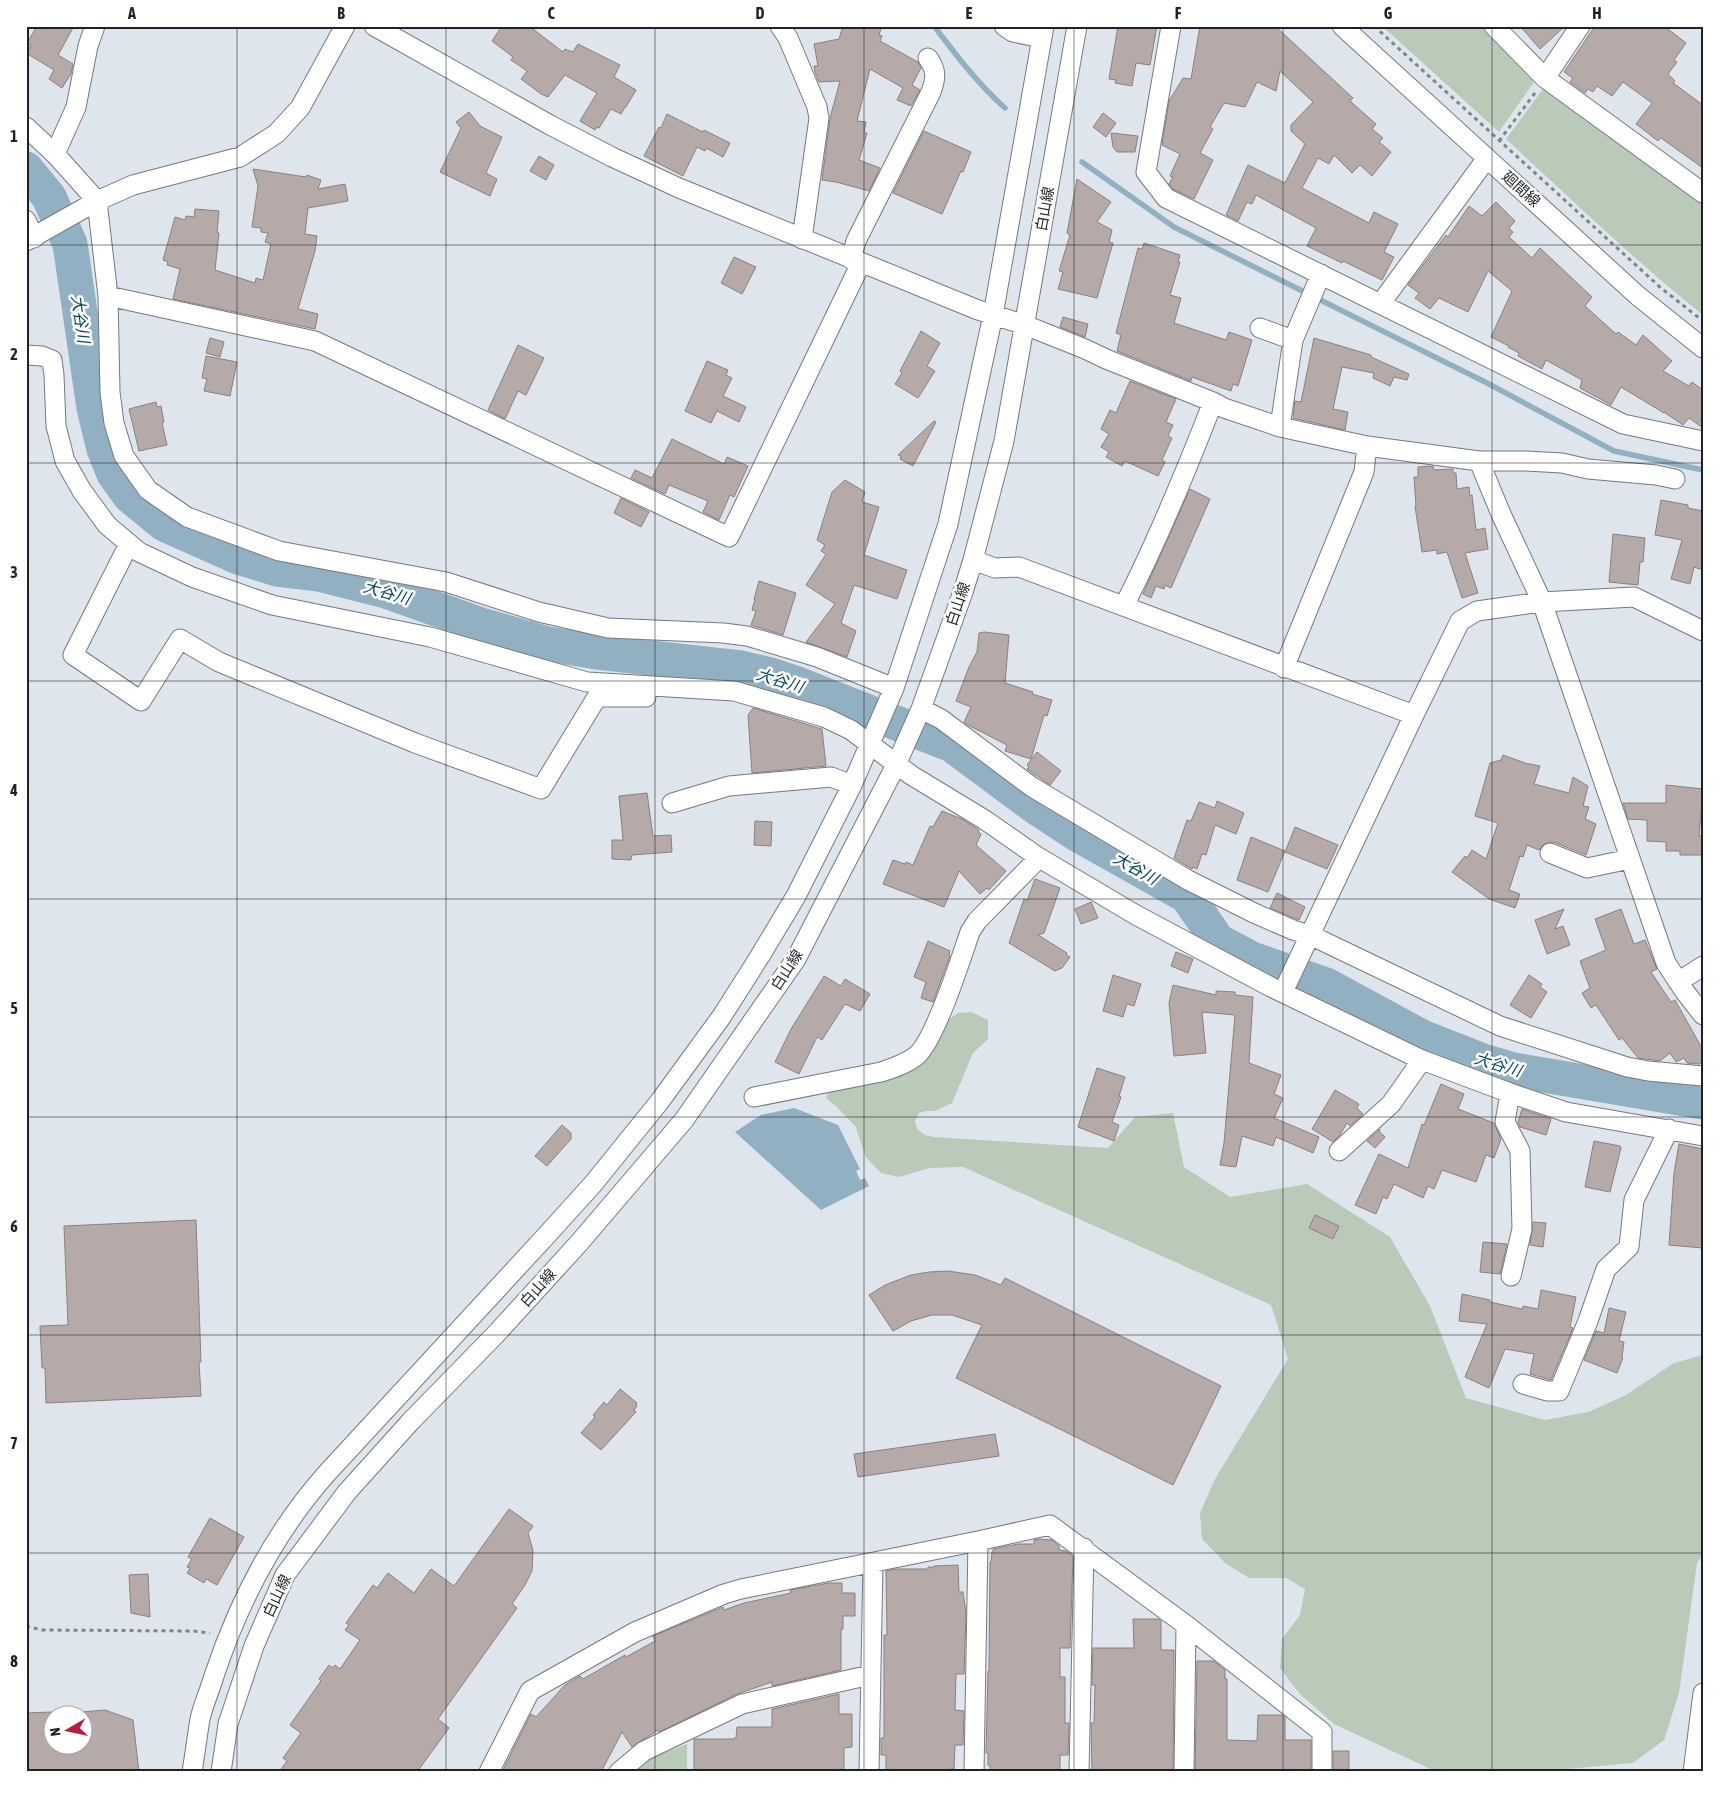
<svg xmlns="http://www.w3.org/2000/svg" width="1729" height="1798" viewBox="0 0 1729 1798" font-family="'Asap Condensed','Noto Sans JP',sans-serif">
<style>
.green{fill:#b9cab8}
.water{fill:#91b1c3}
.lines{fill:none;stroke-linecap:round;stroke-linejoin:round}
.stream{stroke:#91b1c3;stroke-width:5.5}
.river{stroke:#91b1c3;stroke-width:35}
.building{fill:#b5aaa8;stroke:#8b807e}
.minor-casing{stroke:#747981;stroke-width:21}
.path{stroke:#81858b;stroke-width:3;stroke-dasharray:4 4;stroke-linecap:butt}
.minor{stroke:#fff;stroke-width:19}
.grid{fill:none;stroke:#1f2124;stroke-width:1;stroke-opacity:0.55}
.labels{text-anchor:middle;stroke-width:5;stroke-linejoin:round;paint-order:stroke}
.street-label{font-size:15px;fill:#1f2124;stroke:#fff}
.water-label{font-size:16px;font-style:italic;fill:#00435d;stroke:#fff}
.neatline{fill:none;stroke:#1f2124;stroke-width:2}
.grid-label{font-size:16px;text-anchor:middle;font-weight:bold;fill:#1f2124}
</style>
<rect width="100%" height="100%" fill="#dfe5ed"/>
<!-- green -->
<path class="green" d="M1382,26H1481L1534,82L1499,132Z
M1543,89L1703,205V315C1634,260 1571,199 1506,139Z
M971,1012L988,1020V1039L973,1053L952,1103L935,1111H927L919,1113L915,1121L917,1129L925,1135L934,1137L1108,1148L1135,1117L1173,1113L1184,1167L1230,1197L1307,1184L1390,1237L1430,1306L1466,1398L1545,1420L1588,1412L1626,1395L1674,1363L1703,1355V1555L1697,1563L1679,1693L1664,1740L1633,1763L1556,1770L1437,1772L1334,1724L1299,1693L1280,1668L1282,1639L1300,1615L1305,1589L1286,1578H1249L1225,1563L1202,1539L1200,1513L1215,1479L1288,1359L1271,1305L963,1167L930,1168L899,1177L881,1173L865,1156L856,1127L836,1106L826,1098L830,1089L848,1082L939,1036L948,1020L958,1013Z
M687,1744V1772H631L643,1761Z"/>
<!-- water -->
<path class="water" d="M794,1108L838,1125L860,1169L856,1171L860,1180L865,1178L869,1186L821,1210L735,1132L761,1115Z"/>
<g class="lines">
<!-- stream -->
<path class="stream" d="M934,26C956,55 978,84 1005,108
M1082,162L1174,227L1487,383L1614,451L1703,470"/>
<!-- river -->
<path class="river" d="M26,169L49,197L70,244L94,408L104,449L114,474L130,496L164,524L238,557L277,569L319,574L386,591L481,625L548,644L597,652L741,668L771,675L795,683L952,745L1037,808L1075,833L1187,896L1218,941L1252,959L1326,985L1422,1037L1483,1061L1514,1070L1703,1102"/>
</g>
<!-- building -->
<path class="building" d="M37,26H74L58,55L73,64L71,74L62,88L49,79L54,70L26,53L31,45L27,43Z
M502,26H529L563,52L565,49L573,52L578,44L620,65L614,77L636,90L626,107H625L621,114L611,109L599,128L597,127L595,130L580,121L597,93L565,75L548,97L541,94L521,79L527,71L511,60L513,57L492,41Z
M843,26H882L879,35L882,36L880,41L918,62L921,68L912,85L920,90L911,106L897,100L903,88L870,69L857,121L866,122L864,133H867L859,160L880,168L869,191L836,182L822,180L830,118L840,81L819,82L815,72L814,66H818L814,44L839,39Z
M1118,26H1157L1150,65L1136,63L1132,86L1115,83L1116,80L1109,79Z
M1200,26H1275L1353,98L1350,101L1376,124L1372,129L1383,138L1379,142L1391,152L1372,176L1360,165L1352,173L1334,155L1329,164L1318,158L1302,188L1369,223L1374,212L1398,224L1384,252L1394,257L1382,280L1343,261L1342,263L1307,246L1316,228L1256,195L1252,204L1247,202L1238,221L1226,215L1248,165L1285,183L1305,144L1291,131V125L1313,102L1280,71L1276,91L1257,82L1245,107L1224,103L1210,127L1213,129L1200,153L1213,160L1194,199L1173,189L1169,184L1173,177L1170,176L1180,154L1162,145L1169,101L1183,78L1191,79Z
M1520,26H1565L1540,49Z
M1595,26H1664L1686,43L1674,60L1677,62L1668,74L1675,81L1673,83L1703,105V168L1661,138L1658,141L1636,124L1652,103L1623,82L1612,96L1597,86L1593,92L1588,89L1585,93L1570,82L1573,78L1564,72Z
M469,112L480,126L502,137L486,173L497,179L490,196L440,172L461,128L456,122Z
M1103,113L1116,123L1106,137L1093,127Z
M667,114L703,132L704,130L730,143L723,157L706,148L705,151L697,147L683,176L644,156L659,127L661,128Z
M924,131L971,152L963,172L961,171L942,214L893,193Z
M1111,133L1138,136L1135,152H1117L1113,147Z
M539,156L554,165L546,180L530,171Z
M253,169L306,177L307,175L321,180L318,189L345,184L348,201L308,208L305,234L317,236L315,251L298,309L318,314L315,329L173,299L180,269L167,265L168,262L163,260L175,217L185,220L186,216L194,217L195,209L219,211L217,233H219L215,270L255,283L256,278L263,280L271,244L265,242L268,233L261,232V228L252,227L258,186Z
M1077,179L1111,202L1097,222L1112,230L1109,242L1113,243L1097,298L1058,289L1063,272L1059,271L1070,235L1067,233Z
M1496,202L1515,221L1509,228L1513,232L1509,237L1532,258L1540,248L1592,297L1585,306L1616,334L1618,332L1636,345L1643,335L1672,361L1663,371L1689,386L1692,382L1703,390V428L1689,418L1683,425L1664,412V413L1621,387L1611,405L1580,388L1582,380L1546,360L1542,369L1518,356L1519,353L1508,347L1509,346L1491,337L1512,291L1488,271L1468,312L1439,298L1430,309L1415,298L1419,293L1408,285L1446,235L1448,237L1469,206L1482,216Z
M1144,243L1180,255L1178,262H1180L1170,295L1181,298L1174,323L1226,340L1229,332L1252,340L1238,386L1233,384L1231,391L1192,377L1191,381L1117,351L1121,335L1116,333L1138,248L1142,249Z
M734,257L756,267L742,294L721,283Z
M1063,317L1088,324L1085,337L1060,327Z
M921,331L940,343L927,366L935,371L918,398L895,384L902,373L900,371Z
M210,338L224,342L220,357L206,353Z
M1314,338L1371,355V357L1409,374L1407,380L1394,377L1390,386L1373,378L1374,373L1342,367L1333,409L1348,412L1345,430L1293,418L1295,401L1301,402Z
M518,345L544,358L526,395L518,391L505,419L488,410Z
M206,356L237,362L230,396L204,391L207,379L202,378Z
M707,361L728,370L726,375L732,378L723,396L746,407L739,422L717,411L711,423L685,411Z
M1130,381L1176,399L1166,422L1173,425L1168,436L1172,438L1162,460L1165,462L1158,476L1125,461L1122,466L1106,457L1109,452L1101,447L1109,434L1101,429L1110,410L1116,413Z
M156,402L157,407L161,406L164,422L162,423L167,445L139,451L129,409Z
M934,421L936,422L913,466L900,459L901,456L898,455Z
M672,439L724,464L727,457L748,466L734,497L730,495L719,520L703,512L708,501L669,485L665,494L631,478L635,470L652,478Z
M1433,466L1434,470L1453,469V473H1456L1457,489L1469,487L1470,496L1472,495L1476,530L1485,528L1488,549L1465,553L1478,593L1462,598L1447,552L1437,554V550L1422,552L1415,506H1416L1414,477H1418V467Z
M845,480L865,492L862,502L879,507L864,555L907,570L897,599L854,585L841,623L856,631L847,657L806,642L835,604L806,585L826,554L821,551L825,545L817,540L832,492Z
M1190,489L1210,499L1171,588L1165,585L1164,589L1156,586L1151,598L1143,594Z
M621,498L649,512L641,527L614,513Z
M1661,500L1688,505V508L1703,511V570L1694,567L1690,584L1671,579L1682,540L1655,535Z
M1613,534L1645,538L1643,562H1640L1638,585L1609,582Z
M759,581L796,593L783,635L751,625L756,611L752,610L755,599H754Z
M984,632L1009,635L1005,683L1033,692L1032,694L1052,700L1047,716L1044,715L1031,759L1005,751L1007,745L968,725L964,722L971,707L956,701L969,667L977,652L979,633Z
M753,708L822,729L826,766L752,773L748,715Z
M1037,752L1061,771L1050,785L1027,769L1029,767L1027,765Z
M1503,755L1525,763L1540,766L1534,784L1569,793L1573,777L1588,786L1583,806L1589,807L1585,819L1596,824L1586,855L1554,842L1544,844L1539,850L1527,845L1523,857L1520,856L1509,890L1520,894L1515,908L1489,899L1452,872L1465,856L1467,858L1472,850L1486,859L1498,823L1475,816L1490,763L1501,760Z
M1666,785L1703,789L1699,836H1703V855H1680V851H1666V842L1647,841V820L1628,819L1623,803H1666Z
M647,793L653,836L671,835L672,852L632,855L631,860L612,859V840H623L619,796Z
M1217,801L1244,813L1236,834L1215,825L1206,855L1202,854L1197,869L1193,867L1192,869L1174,858L1187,820L1191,821L1199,802L1215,808Z
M942,811L962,819L979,830L978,832L981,834L976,845L1006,871L989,890L987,888L980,894L959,871L944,907L883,884L893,860L905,864L906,862L913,865L930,826L933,827Z
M755,821L772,822L771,846L754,845Z
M1295,827L1338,845L1327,869L1285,852Z
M1251,837L1285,851L1268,892L1237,880Z
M1035,879L1060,888L1044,933L1038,935L1067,953L1066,955L1070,957L1062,968L1055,971L1009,943L1024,899L1027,901Z
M1277,893L1305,907L1299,920L1270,908Z
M1091,902L1098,918L1081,924L1075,909Z
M1564,909L1555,929L1563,926L1570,945L1547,954L1535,920Z
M1621,909L1634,944L1645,940L1657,969L1651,972L1671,1002L1675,1000L1703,1050V1062L1699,1064L1687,1063L1684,1058L1676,1062L1670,1053L1660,1061L1638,1058L1622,1038L1619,1040L1596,1005L1591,1008L1582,993L1590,988L1580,961L1606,950L1595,919Z
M928,941L950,951L949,955L950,956L933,1002L921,998L926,982L914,977Z
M1176,952L1193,959L1188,973L1171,966Z
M1113,975L1141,984L1134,1006L1127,1004L1123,1017L1103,1011Z
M1529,975L1542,984L1540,987L1547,992L1531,1018L1510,1005Z
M824,976L841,986L845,979L870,994L860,1011L845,1004L822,1040L817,1037L799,1074L775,1062L791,1029Z
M1173,985L1216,995V991L1235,992V995L1253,997L1249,1063L1281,1075L1274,1094L1283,1098L1274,1118L1319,1137L1313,1153L1276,1137L1273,1146L1242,1136L1236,1167L1220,1165L1224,1143L1235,1015L1202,1012L1206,1053L1174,1056L1169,1003Z
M1097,1068L1125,1077L1119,1096L1121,1097L1112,1122L1119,1125L1114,1141L1078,1127Z
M1441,1084L1464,1094L1458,1109L1494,1123L1501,1139L1494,1158L1486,1155L1476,1182L1442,1170L1434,1189L1428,1186L1423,1198L1394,1184L1387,1199L1383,1197L1376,1214L1355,1205L1379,1154L1408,1168L1422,1124L1424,1125Z
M1335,1090L1359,1104L1357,1108L1363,1114L1350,1126L1347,1123L1340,1135L1333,1142L1312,1129Z
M1522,1109L1551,1119L1546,1135L1520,1127L1518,1122Z
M562,1125L571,1133V1139L547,1166L535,1156Z
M1380,1129L1379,1131L1385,1137L1375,1148L1367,1141Z
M1594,1141L1620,1146L1621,1148L1610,1192L1585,1187Z
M1679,1144L1703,1149V1248L1669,1245L1674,1173Z
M1315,1215L1339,1226L1333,1239L1309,1228Z
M196,1220L201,1362H199L201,1396L46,1403L45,1368H42L40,1326L68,1325L64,1226Z
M1533,1222L1546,1223L1543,1247L1530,1245Z
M1483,1242L1507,1244L1500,1274L1480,1272Z
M948,1271L975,1275L1001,1285L1005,1278L1221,1386L1173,1485L956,1378L982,1325L952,1315H932L911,1321L893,1331L869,1295L885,1285L911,1275L929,1272Z
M1541,1290L1576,1297L1570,1327L1573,1328L1551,1380L1530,1374L1534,1354L1505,1349L1489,1388L1465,1377L1487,1324L1459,1321L1462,1294L1490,1300V1302L1522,1309L1523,1306L1538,1309Z
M1609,1308L1626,1312L1619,1341L1624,1342L1622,1357L1623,1358L1617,1373L1584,1360L1596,1331L1604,1333Z
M620,1389L637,1403L636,1404L637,1406L634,1410L636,1412L601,1450L581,1433L595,1417L593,1415L604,1402L607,1405Z
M995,1434L999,1456L858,1477L854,1454Z
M509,1509L533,1526L528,1533L533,1550L532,1571L525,1585L512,1604L517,1608L438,1719L449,1728L417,1772H279L287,1761L283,1758L301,1733L290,1725L321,1681L319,1679L329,1665L333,1668L335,1665L340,1669L360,1640L345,1630L349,1625L346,1623L373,1585L377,1588L388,1573L414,1593L431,1569L454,1586Z
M210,1518L244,1537L217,1585L206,1579L204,1583L187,1573L190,1568L187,1567L192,1559L188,1557Z
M1038,1539L1052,1540L1059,1546V1550L1066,1551L1073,1556L1070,1648H1060V1677H1065V1723H1069L1068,1755H1060V1772H990V1765H988V1753H986L988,1671H989L990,1562H991L992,1552H993V1549L1018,1544H1034V1540Z
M958,1565L959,1592H963L966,1613L964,1674H956L955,1710L964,1711L963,1745H955L954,1769H951V1772H886V1755H881V1738H884V1635H887L886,1571L896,1569H928V1567H934V1566Z
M148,1574L150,1617L131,1613L129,1575Z
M829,1583H842V1593H855V1616H843V1629H841V1670L772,1686V1682L737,1694L659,1732L658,1730L632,1747L622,1732L601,1772H502L531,1714L536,1717L565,1685L580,1676L583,1679L625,1655L626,1657L655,1641L653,1636L723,1607L724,1610L744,1603L791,1593L790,1590Z
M1133,1619H1159L1161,1621V1650H1174L1173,1772H1092L1091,1723H1094L1095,1685H1092L1093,1648H1134Z
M1197,1661H1214L1225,1670V1679H1227V1740L1257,1741L1258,1715H1282L1285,1717V1740H1311V1772L1223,1770V1772H1195Z
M839,1694V1714H852V1747L844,1748V1771L694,1772V1739H734V1738H736L737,1727H772V1709Z
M105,1710L133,1720L139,1772H26V1713L52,1712V1746H82V1712Z
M1333,1751H1349V1772H1333Z"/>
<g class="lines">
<defs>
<path id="minor" d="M374,26L550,125L612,157L679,188L978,310L1025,325L1085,349L1106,359L1213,402L1224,408L1280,427L1367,446L1479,461L1501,514L1542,602L1666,963L1685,992L1703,1015
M780,26L788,38L817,107L819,118L802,239
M1004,26L1013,32L1041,38
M1171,26L1146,172L1166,198L1623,424L1703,441
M1342,26L1638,296L1703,348
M1494,26L1545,78L1703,193
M1545,78L1580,26
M26,127L55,154L97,201L108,296L110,392L114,423L124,456L148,490L187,517L279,551L446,582L539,612L608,628L723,633L747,636L817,657L894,688
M55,154L76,107L88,46L95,26
M26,220L34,238
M26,241L97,201L133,185L240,157L276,134L300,108L345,26
M851,259L856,241L931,92C936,78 937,71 928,58
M108,296L315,341L729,537L861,263
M1381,303L1487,158
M1260,328L1293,340
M26,355L42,356L52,360L54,375L56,426L65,461L82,491L107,525L139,552L192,577L272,605L430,637L587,682L734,691L824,717L851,730L911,775L985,820L1038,857L1136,915L1271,987L1422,1060L1510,1093L1566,1112L1703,1136
M1280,427L1293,340L1321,274
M1479,461H1526L1562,463L1588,469L1656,475L1675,479
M129,544L73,655L141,701L180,639L219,662L415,743L541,789L597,697H646
M973,560L995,568L1019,567L1414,715
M1124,606C1158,540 1186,471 1213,402
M1284,668L1364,472L1367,446
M921,709L941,719L1032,787L1188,880L1254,913L1293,930L1310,935L1500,1026L1627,1067L1648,1071L1703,1076
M672,803L729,786L831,777L852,785
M1550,853L1587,868L1630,859
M1678,982L1703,966
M1283,992L1414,715L1460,621L1477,611L1542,602L1634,597L1703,631
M1510,1093L1505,1122L1520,1151L1522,1229L1511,1276
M754,1097L881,1072C893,1068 906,1064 916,1056C935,1041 961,958 970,932L977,921L1033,864L1038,857
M1339,1151L1391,1104L1422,1060
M1523,1384L1547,1391H1559L1588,1321L1606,1269L1629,1247L1634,1200L1669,1129
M192,1772C195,1754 197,1737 200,1719C203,1705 210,1690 214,1676C239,1601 275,1531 328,1472L545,1237L593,1184L660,1101L722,1016L760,956L796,896L852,785L894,688L948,524L993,315L1044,26
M221,1772L228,1724L254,1646L285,1575L347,1492L411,1421L496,1334L579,1243L684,1120L796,959L896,765L921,709L963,592L973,560L1004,441L1077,26
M489,1772L530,1691L635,1632L724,1594L741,1589L978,1541L1050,1525L1186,1625L1322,1732V1772
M619,1772L644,1751L742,1704L870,1675
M869,1772L873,1563
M974,1772L978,1541
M1079,1772L1084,1548
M1184,1772L1186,1625
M1693,1772L1703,1693"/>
</defs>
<!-- minor casing -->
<use href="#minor" class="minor-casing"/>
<!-- path -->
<path class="path" d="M1374,26L1661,288L1703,321
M1499,141L1535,93
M26,1626L42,1630L193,1631L210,1633"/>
<!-- minor -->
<use href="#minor" class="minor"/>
</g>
<!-- grid -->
<path class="grid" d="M237,26V1772M446,26V1772M655,26V1772M864,26V1772M1074,26V1772M1283,26V1772M1492,26V1772M26,245H1703M26,463H1703M26,681H1703M26,899H1703M26,1117H1703M26,1335H1703M26,1553H1703"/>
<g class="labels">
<!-- street labels -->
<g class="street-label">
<text transform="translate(1521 189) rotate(42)" y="5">廻間線</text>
<text transform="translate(1045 209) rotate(-80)" y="5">白山線</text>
<text transform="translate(958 604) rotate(-71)" y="5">白山線</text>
<text transform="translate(787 970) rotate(-57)" y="5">白山線</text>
<text transform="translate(538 1288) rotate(-48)" y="5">白山線</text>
<text transform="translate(277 1596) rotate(-65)" y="5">白山線</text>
</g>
<!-- water labels -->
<g class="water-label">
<text transform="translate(81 319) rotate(82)" y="6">大谷川</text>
<text transform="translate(387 592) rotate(16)" y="6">大谷川</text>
<text transform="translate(780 680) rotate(17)" y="6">大谷川</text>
<text transform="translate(1136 868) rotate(29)" y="6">大谷川</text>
<text transform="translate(1498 1064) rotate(17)" y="6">大谷川</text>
</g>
</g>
<!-- border -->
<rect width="1729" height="1798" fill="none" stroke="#ffffff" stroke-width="55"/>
<!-- north arrow -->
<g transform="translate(68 1730) rotate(261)"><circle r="24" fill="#ffffff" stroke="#a5a6a7"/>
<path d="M0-4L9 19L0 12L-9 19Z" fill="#b3213d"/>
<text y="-8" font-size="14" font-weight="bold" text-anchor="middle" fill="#1f2124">N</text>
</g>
<rect x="28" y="28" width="1674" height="1742" class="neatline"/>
<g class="grid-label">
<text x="132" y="19">A</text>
<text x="341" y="19">B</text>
<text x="551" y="19">C</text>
<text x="760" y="19">D</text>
<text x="969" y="19">E</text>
<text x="1178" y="19">F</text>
<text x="1388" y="19">G</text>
<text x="1597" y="19">H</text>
<text x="14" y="142">1</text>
<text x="14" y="360">2</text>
<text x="14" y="578">3</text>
<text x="14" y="796">4</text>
<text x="14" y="1014">5</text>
<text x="14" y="1232">6</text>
<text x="14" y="1449">7</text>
<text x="14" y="1667">8</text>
</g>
</svg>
